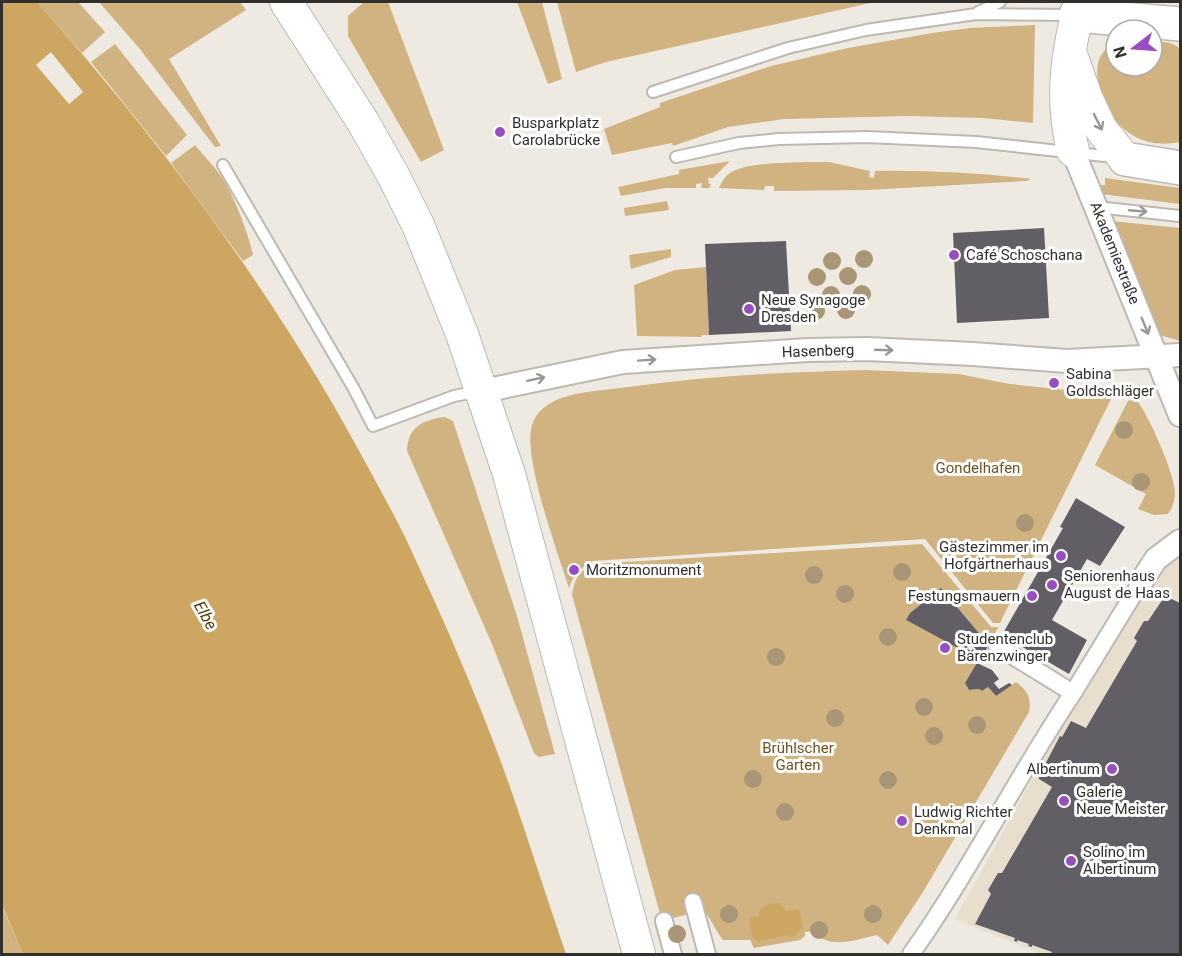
<svg xmlns="http://www.w3.org/2000/svg" width="1182" height="956" viewBox="0 0 1182 956" font-family="Roboto,sans-serif">
<style>
.built{fill:#e7dece}
.green{fill:#d1b381}
.water{fill:#cda661}
.pier{fill:#efeae1}
.building{fill:#625e65}
.lines{fill:none;stroke-linecap:round;stroke-linejoin:round}
.service-casing{stroke:#beb8b0;stroke-width:14}
.pedestrian-casing{stroke:#beb8b0;stroke-width:20}
.minor-casing{stroke:#beb8b0;stroke-width:26}
.secondary-casing{stroke:#beb8b0;stroke-width:34}
.primary-casing{stroke:#beb8b0;stroke-width:36}
.service{stroke:#fff;stroke-width:10}
.pedestrian{stroke:#fff;stroke-width:16}
.minor{stroke:#fff;stroke-width:22}
.secondary{stroke:#fff;stroke-width:32}
.primary{stroke:#fff;stroke-width:33}
.tree{fill:#a89676}
.oneway{stroke:#989796}
.poi-dot{fill:#994ec0;stroke:#fff;stroke-width:2}
.labels{text-anchor:middle;stroke-width:6;stroke-linejoin:round;paint-order:stroke}
.poi-label{font-size:15px;fill:#312f2c;stroke:#fff;text-anchor:start}
.street-label{font-size:15px;fill:#312f2c;stroke:#fff}
.park-label{font-size:15px;fill:#6e521f;stroke:#fff}
.water-label{font-size:16px;font-style:italic;fill:#553a00;stroke:#fff}
</style>
<rect width="100%" height="100%" fill="#efeae1"/>
<!-- built -->
<path class="built" d="M1180,552V954H1041L955,919L1079,694L1151,576Z"/>
<!-- green -->
<path class="green" d="M37,2H78L105,32L82,53Z
M99,2H240L246,10L169,59L221,146L215,147L139,48Z
M364,2H388L444,150L421,162L348,36V16Z
M517,2H542L562,79L548,84Z
M557,2H875L606,62L576,72Z
M1035,25L1033,123L983,118L908,116L784,119L728,127L673,146L672,143L612,155L604,129L660,107V103L771,66L848,48L932,33L970,28Z
M1152,41C1161,42 1175,41 1180,50V142C1151,148 1129,138 1111,116L1107,115C1100,91 1085,56 1116,43V66H1152Z
M115,44L187,135L166,156L91,62Z
M195,145C204,156 215,167 223,179C234,196 249,235 253,255L243,261L171,163Z
M730,161L713,178H708L709,184H711L709,188H701L702,183L696,184V188H666L621,196L618,187L679,174V170L684,169Z
M807,162H829L870,171L869,177L874,178L875,171C927,170 979,173 1031,179L1027,181L868,190L774,191V186H765L764,190L719,188C722,182 725,176 730,173C747,162 787,163 807,162Z
M1105,178L1180,188V204L1101,194L1097,185H1105Z
M667,201L669,210L625,216L624,208Z
M1111,221L1180,228V341L1163,336L1158,332Z
M671,249V257L631,269L629,255Z
M706,267L709,335H702L701,337L637,336L634,285L675,270Z
M864,370L959,374L1010,384L1113,395L1000,623H993L925,539L593,561C580,568 574,574 569,588C558,553 522,456 532,425C537,410 547,404 561,398C581,391 607,390 628,387C707,376 785,372 864,370Z
M1131,400L1137,401C1149,415 1174,473 1175,492C1175,500 1173,507 1168,514L1154,515L1138,509L1146,494L1095,465L1128,401Z
M445,417L453,421L517,616L555,754L539,757L534,753L492,644L407,451C408,427 422,420 445,417Z
M922,544L991,627H998L989,645L941,588L910,613L906,620L980,660L965,683L969,690L979,689L982,691L988,687L996,696L1016,682C1027,690 1032,698 1029,712L923,892L888,945L877,935C858,939 827,951 815,931L805,932V936L800,940L754,948L750,940H723C714,929 711,916 700,908L692,913L662,921L572,595C574,580 579,571 593,564Z
M2,905L4,911L23,954H2Z"/>
<!-- water -->
<path class="water" d="M2,2H37C164,145 279,300 369,469C381,492 394,514 405,537C443,618 480,702 510,787C529,842 547,899 566,954H23L2,905Z
M778,903L783,906L786,911L799,909L803,928L800,929L795,936L790,937L787,935L758,942L752,937L749,918L759,916L760,910L768,904Z"/>
<!-- pier -->
<path class="pier" d="M51,52L83,92L69,104L36,65Z"/>
<!-- building -->
<path class="building" d="M1044,228L1049,318L957,323L953,233Z
M786,241L791,331L709,335L705,244Z
M1076,498L1125,527L1100,566L1087,559L1052,620L1087,640L1069,674L1002,635L1063,528L1060,527Z
M941,588L989,645L980,660L906,620L910,613Z
M1165,596L1180,603V954H1051L1052,952L1032,945V947L1028,946L1029,944L1017,940V942L1014,941L1015,938L975,924L991,894L988,890L998,873H1002L1052,787L1039,779V776L1060,736L1062,737L1071,721L1086,728L1137,641L1134,638L1144,621H1148Z
M977,663L992,670L999,679L994,683L999,689L1009,683L1012,685L996,696L988,687L982,691L979,689L969,690L965,683Z"/>
<g class="lines">
<defs>
<path id="service" d="M978,12L1000,2
M653,92L788,48L866,30L976,14L1073,15
M676,157L739,143L779,139L867,137L976,142L1114,157
M223,165L354,389L373,426L454,396L479,391
M1096,207L1180,216"/>
<path id="pedestrian" d="M997,646L1073,693L1141,582
M693,902L707,954
M664,921L673,954
M911,954C970,871 1016,778 1073,693"/>
<path id="minor" d="M1073,151L1180,415
M483,391L623,362L807,350L867,349L973,354L1067,361L1180,355
M1141,582L1156,559L1180,541"/>
<path id="secondary" d="M286,2L363,122L393,175L418,225L462,334L509,474L639,954
M1073,60L1086,97L1101,129L1125,159
M1073,151C1060,97 1067,55 1080,2"/>
<path id="primary" d="M1076,15L1180,24
M1125,159L1180,168"/>
</defs>
<!-- service casing -->
<use href="#service" class="service-casing"/>
<!-- pedestrian casing -->
<use href="#pedestrian" class="pedestrian-casing"/>
<!-- minor casing -->
<use href="#minor" class="minor-casing"/>
<!-- secondary casing -->
<use href="#secondary" class="secondary-casing"/>
<!-- primary casing -->
<use href="#primary" class="primary-casing"/>
<!-- service -->
<use href="#service" class="service"/>
<!-- pedestrian -->
<use href="#pedestrian" class="pedestrian"/>
<!-- minor -->
<use href="#minor" class="minor"/>
<!-- secondary -->
<use href="#secondary" class="secondary"/>
<!-- primary -->
<use href="#primary" class="primary"/>
</g>
<!-- trees -->
<g class="tree">
<circle cx="864" cy="259" r="9"/>
<circle cx="832" cy="261" r="9"/>
<circle cx="848" cy="276" r="9"/>
<circle cx="817" cy="277" r="9"/>
<circle cx="862" cy="294" r="9"/>
<circle cx="831" cy="295" r="9"/>
<circle cx="846" cy="310" r="9"/>
<circle cx="816" cy="311" r="9"/>
<circle cx="1124" cy="430" r="9"/>
<circle cx="1141" cy="482" r="9"/>
<circle cx="1025" cy="523" r="9"/>
<circle cx="902" cy="572" r="9"/>
<circle cx="814" cy="575" r="9"/>
<circle cx="845" cy="594" r="9"/>
<circle cx="888" cy="637" r="9"/>
<circle cx="776" cy="657" r="9"/>
<circle cx="924" cy="707" r="9"/>
<circle cx="835" cy="718" r="9"/>
<circle cx="977" cy="725" r="9"/>
<circle cx="934" cy="736" r="9"/>
<circle cx="753" cy="779" r="9"/>
<circle cx="888" cy="780" r="9"/>
<circle cx="785" cy="812" r="9"/>
<circle cx="729" cy="914" r="9"/>
<circle cx="873" cy="914" r="9"/>
<circle cx="819" cy="930" r="9"/>
<circle cx="677" cy="934" r="9"/>
</g>
<!-- one-way arrows -->
<defs><path id="oneway-shaft" d="M-6 0H5M1.5-3L5.5 0L1.5 3" fill="none" stroke-width="1.6" stroke-linecap="round" stroke-linejoin="round" transform="scale(1.5)"/></defs>
<g class="oneway">
<use href="#oneway-shaft" transform="translate(1098 122) rotate(63)"/>
<use href="#oneway-shaft" transform="translate(1138 211) rotate(5)"/>
<use href="#oneway-shaft" transform="translate(1145 326) rotate(68)"/>
<use href="#oneway-shaft" transform="translate(884 350) rotate(2)"/>
<use href="#oneway-shaft" transform="translate(647 360) rotate(-4)"/>
<use href="#oneway-shaft" transform="translate(536 379) rotate(-12)"/>
</g>
<!-- markers -->
<g class="poi-dot">
<circle cx="500" cy="132" r="6"/>
<circle cx="954" cy="255" r="6"/>
<circle cx="749" cy="309" r="6"/>
<circle cx="1054" cy="383" r="6"/>
<circle cx="1061" cy="556" r="6"/>
<circle cx="574" cy="570" r="6"/>
<circle cx="1052" cy="585" r="6"/>
<circle cx="1032" cy="596" r="6"/>
<circle cx="945" cy="648" r="6"/>
<circle cx="1112" cy="769" r="6"/>
<circle cx="1064" cy="801" r="6"/>
<circle cx="902" cy="821" r="6"/>
<circle cx="1071" cy="861" r="6"/>
</g>
<g class="labels">
<!-- poi labels -->
<g class="poi-label">
<text x="512" y="128">Busparkplatz<tspan x="512" dy="17">Carolabrücke</tspan></text>
<text x="966" y="260">Café Schoschana</text>
<text x="761" y="305">Neue Synagoge<tspan x="761" dy="17">Dresden</tspan></text>
<text x="1066" y="379">Sabina<tspan x="1066" dy="17">Goldschläger</tspan></text>
<text x="1049" y="552" text-anchor="end">Gästezimmer im<tspan x="1049" dy="17">Hofgärtnerhaus</tspan></text>
<text x="586" y="575">Moritzmonument</text>
<text x="1064" y="581">Seniorenhaus<tspan x="1064" dy="17">August de Haas</tspan></text>
<text x="1020" y="601" text-anchor="end">Festungsmauern</text>
<text x="957" y="644">Studentenclub<tspan x="957" dy="17">Bärenzwinger</tspan></text>
<text x="1100" y="774" text-anchor="end">Albertinum</text>
<text x="1076" y="797">Galerie<tspan x="1076" dy="17">Neue Meister</tspan></text>
<text x="914" y="817">Ludwig Richter<tspan x="914" dy="17">Denkmal</tspan></text>
<text x="1083" y="857">Solino im<tspan x="1083" dy="17">Albertinum</tspan></text>
</g>
<!-- street labels -->
<g class="street-label">
<text transform="translate(1115 253) rotate(68)" y="5">Akademiestraße</text>
<text transform="translate(818 351) rotate(-2)" y="5">Hasenberg</text>
</g>
<!-- park labels -->
<g class="park-label">
<text x="978" y="473">Gondelhafen</text>
<text x="798" y="753">Brühlscher<tspan x="798" dy="17">Garten</tspan></text>
</g>
<!-- water labels -->
<g class="water-label">
<text transform="translate(206 615) rotate(61)" y="6">Elbe</text>
</g>
</g>
<!-- border -->
<rect width="1182" height="956" fill="none" stroke="#312f2c" stroke-width="6"/>
<!-- north arrow -->
<g transform="translate(1134 48) rotate(253)"><circle r="28" fill="#ffffff" stroke="#adacab" stroke-width="1.5"/>
<path d="M0-4.5L10 22L0 15L-10 22Z" fill="#994ec0"/>
<text y="-9" font-size="16" font-weight="bold" text-anchor="middle" fill="#312f2c">N</text>
</g>
</svg>
